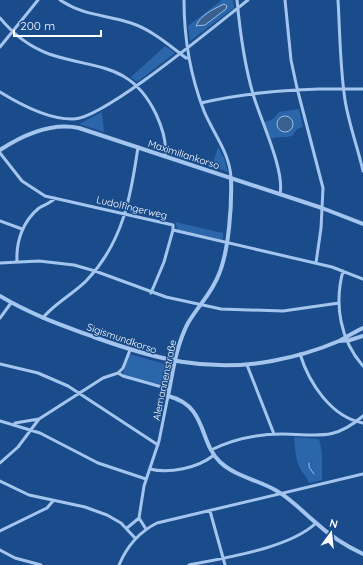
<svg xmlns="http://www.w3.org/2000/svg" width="363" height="565" viewBox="0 0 363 565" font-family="Quicksand,sans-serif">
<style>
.green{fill:#2c66aa}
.water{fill:#3a608d;stroke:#97c1f0}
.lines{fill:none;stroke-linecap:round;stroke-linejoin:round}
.stream{stroke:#97c1f0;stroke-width:1}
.minor{stroke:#a4c6ee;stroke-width:3}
.tertiary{stroke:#a4c6ee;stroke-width:4}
.labels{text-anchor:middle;stroke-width:3;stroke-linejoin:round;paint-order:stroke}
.street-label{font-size:10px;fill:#fff;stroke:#1a4c8b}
</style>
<rect width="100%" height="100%" fill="#1a4c8b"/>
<!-- green -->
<path class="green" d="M222,0H233L234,8L190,41L188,26Z
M165,46L175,53L137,82L131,77Z
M299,109L303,127L297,129L292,136C284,138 278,136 271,139L264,122L273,119L279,112Z
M102,112L104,132L79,124Z
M218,147L224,158L228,172L212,166Z
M175,222L223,233V240L178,230Z
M129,354L172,366L168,386L124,376L123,373Z
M294,437L319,439L322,453V480L309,483C307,476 301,472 299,466C295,457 295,446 294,437Z"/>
<!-- water -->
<path class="water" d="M224,4L227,6L226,9L205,25L196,26C200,15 214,9 224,4Z
M277 124a8 8 0 1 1 16 0a8 8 0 1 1-16 0Z"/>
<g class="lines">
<!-- stream -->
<path class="stream" d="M309,463V467L314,474"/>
<!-- minor -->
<path class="minor" d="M60,0C86,17 105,14 131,23C152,30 169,45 186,58H189
M184,0C184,38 190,75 204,111C213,133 230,153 231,178
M237,0C240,32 244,63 253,94C260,119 285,170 280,194
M285,0L291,60L297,88L323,188L321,228L316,263
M338,0C340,34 340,67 345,100C349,125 358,148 363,171
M0,18C13,34 30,47 49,54C97,70 131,62 156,114C162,127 167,143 165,156
M0,47L38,0
M0,92C21,105 49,120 74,119C105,118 217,24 248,0
M201,103C254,90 309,88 363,89
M0,153L22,181L45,196L173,225V230L332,267L363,279
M0,221L22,229
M17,261C16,241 23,221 39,208C44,205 51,203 55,198
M0,263L39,261L74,265L95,271L166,297L221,309L283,311L339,303
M343,271C334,304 340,340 363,366
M151,293L164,262L173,230
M0,318L11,303
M43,318C51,306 76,292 87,280C123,242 131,196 138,147
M300,354C309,383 331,417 363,423
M0,364L38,373L68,386L158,445
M247,365L274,434
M118,373L123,376L169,389
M0,421L40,433L98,463L146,479
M15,423L39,419
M211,450C233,439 258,434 282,434C317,434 333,442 363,416
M0,463L18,447L39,419L103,378L118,373L123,368L130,350
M150,469C169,474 198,468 214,455
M0,481L29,495L85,507L107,515L121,523L135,538
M210,511L225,565
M139,518L144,486L159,441L168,396
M139,518L146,529
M127,528L139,518
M0,531L47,508L53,501
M0,550L15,558L41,565
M119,565C127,546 139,532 157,523L363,474
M189,565C225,558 290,548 316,523"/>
<!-- tertiary -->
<path class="tertiary" d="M0,150C23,135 51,122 79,128L322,208L363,224
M231,178C232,204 229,250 219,274C212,293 198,306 188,323C176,346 173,371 168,396C208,406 198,441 220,462C236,477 259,480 277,491C291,499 303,512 315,522C329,535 346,546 363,554
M0,296C30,314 61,325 94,337C155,359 207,373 272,361C294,357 318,350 339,341C347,337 354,332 363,328
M340,341L350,340L363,336"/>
</g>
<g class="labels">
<!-- street labels -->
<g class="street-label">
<text transform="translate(184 154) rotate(18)" y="4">Maximiliankorso</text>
<text transform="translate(132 207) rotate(13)" y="4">Ludolfingerweg</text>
<text transform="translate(122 338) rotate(19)" y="4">Sigismundkorso</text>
<text transform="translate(164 380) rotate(-78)" y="4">Alemannenstraße</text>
</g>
</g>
<!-- north arrow -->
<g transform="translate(331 533) rotate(15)" stroke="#1a4c8b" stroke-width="3" paint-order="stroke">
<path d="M0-3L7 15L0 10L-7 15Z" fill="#ffffff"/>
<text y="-6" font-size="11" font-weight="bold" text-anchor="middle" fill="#ffffff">N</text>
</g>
<!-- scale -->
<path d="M14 30v6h87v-6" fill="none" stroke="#ffffff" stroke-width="2"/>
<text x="20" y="30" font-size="12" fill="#ffffff" stroke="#1a4c8b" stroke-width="3" paint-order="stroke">200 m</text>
</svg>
